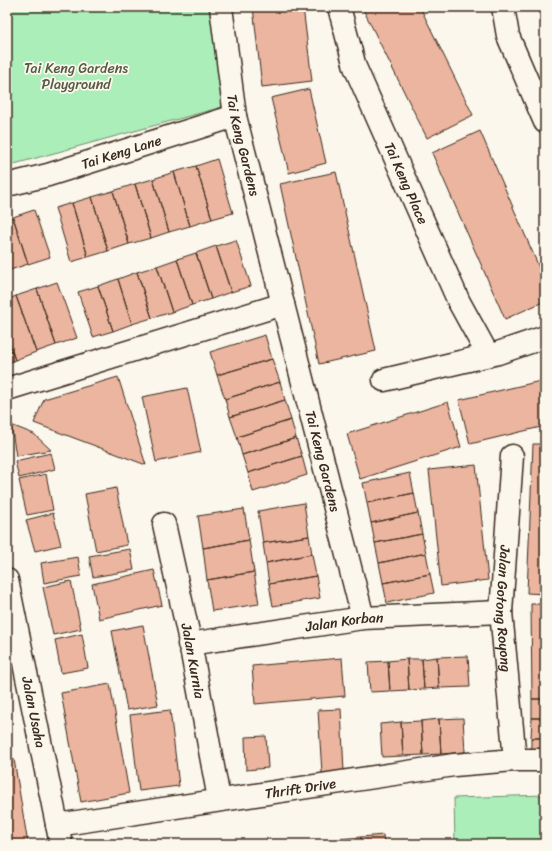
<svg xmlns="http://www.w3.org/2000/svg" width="552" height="851" viewBox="0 0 552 851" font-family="Sriracha,sans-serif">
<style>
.green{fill:#abeeb9;stroke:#738c6c}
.building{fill:#ebb59f;stroke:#3b2a1e}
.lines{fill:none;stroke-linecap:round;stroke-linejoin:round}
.street-casing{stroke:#3b2a1e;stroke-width:25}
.street{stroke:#fbf7ec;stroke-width:22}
.labels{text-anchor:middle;stroke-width:3.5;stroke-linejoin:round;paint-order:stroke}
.park-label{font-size:14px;fill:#575b45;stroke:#fbf7ec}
.street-label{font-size:14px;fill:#3b2a1e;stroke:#fbf7ec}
</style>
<rect width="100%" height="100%" fill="#fbf7ec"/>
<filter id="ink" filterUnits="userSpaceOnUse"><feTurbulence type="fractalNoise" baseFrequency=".025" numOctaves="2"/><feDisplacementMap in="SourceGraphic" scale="8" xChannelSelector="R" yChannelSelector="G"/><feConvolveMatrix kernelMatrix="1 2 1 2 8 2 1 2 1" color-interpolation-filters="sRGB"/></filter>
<g filter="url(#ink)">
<!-- green -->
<path class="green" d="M7,7H212L222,107L7,166Z
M545,795V844H455L454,798Z"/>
<!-- building -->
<path class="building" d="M253,7H303L312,81L262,87Z
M362,7H420L473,115L427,138Z
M309,89L326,163L289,173L271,98Z
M480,131L545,281V301L505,319L432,153Z
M217,159L233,213L212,219L196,166Z
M196,166L212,219L190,226L174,172Z
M174,172L190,226L169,232L153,179Z
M336,172L376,351L319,364L280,184Z
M153,179L169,232L151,238L135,184Z
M135,184L151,238L129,244L113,191Z
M113,191L129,244L108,251L92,197Z
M92,197L108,251L88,257L72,203Z
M72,203L88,257L71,262L55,208Z
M34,210L50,257L28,264L13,217Z
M13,217L28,264L7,271V219Z
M236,240L251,286L231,292L216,246Z
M216,246L231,292L211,299L196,253Z
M196,253L211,299L192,305L177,259Z
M177,259L192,305L172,312L157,266Z
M157,266L172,312L152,318L137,272Z
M137,272L152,318L132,324L118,279Z
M118,279L132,324L113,331L98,286Z
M57,282L77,338L56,345L37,289Z
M98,286L113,331L93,337L78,292Z
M37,289L56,345L36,352L16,296Z
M16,296L36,352L15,360L7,337V300Z
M265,335L272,359L217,375L210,352Z
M7,337L15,360L7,363Z
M272,359L280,382L225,399L217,375Z
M118,377L146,465L34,423L44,399Z
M545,380V426L470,444L459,400Z
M280,382L285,400L230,417L225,399Z
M187,388L201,452L156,462L142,397Z
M285,400L291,420L237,437L230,417Z
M448,402L461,447L360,479L347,434Z
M291,420L296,438L242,455L237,437Z
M11,425L34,434L51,450L16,456Z
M296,438L302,456L248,473L242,455Z
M533,444H545V594L527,593Z
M51,453L55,469L19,478L15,461Z
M302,456L307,475L253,492L248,473Z
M476,465L488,580L441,586L429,470Z
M410,473L414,493L367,503L363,483Z
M46,474L53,510L27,515L19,480Z
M116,488L127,545L96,551L85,494Z
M414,493L418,513L371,523L367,503Z
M304,503L309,536L263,543L258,511Z
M244,509L249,540L203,548L198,516Z
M53,513L61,545L35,551L26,520Z
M418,513L422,534L375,543L371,523Z
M422,534L426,553L379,563L375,543Z
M309,536L312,554L266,563L263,543Z
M249,540L254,572L207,580L203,548Z
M130,549L134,570L93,577L89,556Z
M426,553L430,574L383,583L379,563Z
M312,554L316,576L269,584L266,563Z
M78,557L81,576L44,583L41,563Z
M154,570L162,605L99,619L92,584Z
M254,572L259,604L212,611L207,580Z
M430,574L434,593L387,603L383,583Z
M316,576L320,598L273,606L269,584Z
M71,581L81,629L53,635L43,587Z
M531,604H545V699H532Z
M143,625L158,705L127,710L112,631Z
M82,634L88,668L61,673L55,640Z
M468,656L470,687L439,688L437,657Z
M437,657L439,688L424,689L422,659Z
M342,658L345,696L255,704L252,666Z
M407,659L409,690L390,691L388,661Z
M407,659H422L424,689L409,690Z
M388,661L390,691L370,692L368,662Z
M110,684L129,793L81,802L61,693Z
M532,699H545V718H532Z
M341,709L344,772L322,773L318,710Z
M170,710L179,786L139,791L130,715Z
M463,718L465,752L441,754L439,719Z
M532,718H545V738H531Z
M439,719L441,754L423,755L421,721Z
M421,721L423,755L403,756L401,722Z
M401,722L403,756L382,757L380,724Z
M266,736L268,768L246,770L245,737Z
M531,738H545V758H531Z
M14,759L28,844H7V761Z
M383,835L384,844H361V837Z
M361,837V844H339V839Z
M339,839V844H285H288Z"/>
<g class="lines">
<defs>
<g id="street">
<path id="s1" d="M221,7L235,116L363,618"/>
<path id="s2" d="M339,7L355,67L459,302L488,355"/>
<path d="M503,7L508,36L545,122"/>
<path id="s3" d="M7,185L48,175L235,116"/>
<path d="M384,380L498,353L545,337"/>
<path d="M7,389L283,304"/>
<path id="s4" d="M512,456L501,612L515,760"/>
<path id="s5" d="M164,524L188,632L219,799"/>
<path id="s6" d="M7,580L61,844"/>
<path id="s7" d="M189,644L363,618L501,612"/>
<path id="s8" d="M57,825L454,765L515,760H545"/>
</g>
</defs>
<!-- street casing -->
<use href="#street" class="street-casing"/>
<!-- street -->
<use href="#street" class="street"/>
</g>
</g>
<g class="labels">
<!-- park labels -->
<g class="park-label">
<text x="76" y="73">Tai Keng Gardens<tspan x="76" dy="16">Playground</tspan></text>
</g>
<!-- street labels -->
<g class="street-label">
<text dy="5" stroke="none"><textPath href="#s1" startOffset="140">Tai Keng Gardens</textPath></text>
<text dy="5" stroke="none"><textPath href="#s3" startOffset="119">Tai Keng Lane</textPath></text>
<text dy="5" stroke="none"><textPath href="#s2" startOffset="189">Tai Keng Place</textPath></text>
<text dy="5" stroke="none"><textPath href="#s1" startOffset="466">Tai Keng Gardens</textPath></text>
<text dy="5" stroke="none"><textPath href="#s4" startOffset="153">Jalan Gotong Royong</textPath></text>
<text dy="5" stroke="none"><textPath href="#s7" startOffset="157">Jalan Korban</textPath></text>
<text dy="5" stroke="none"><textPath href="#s5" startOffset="140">Jalan Kurnia</textPath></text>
<text dy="5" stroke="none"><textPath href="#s6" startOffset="135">Jalan Usaha</textPath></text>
<text dy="5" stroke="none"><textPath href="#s8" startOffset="246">Thrift Drive</textPath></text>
</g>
</g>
<!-- margin -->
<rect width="552" height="851" fill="none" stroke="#fbf7ec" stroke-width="24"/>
<rect x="12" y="12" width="528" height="827" fill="none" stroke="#3b2a1e" stroke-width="1.5" filter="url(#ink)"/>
</svg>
